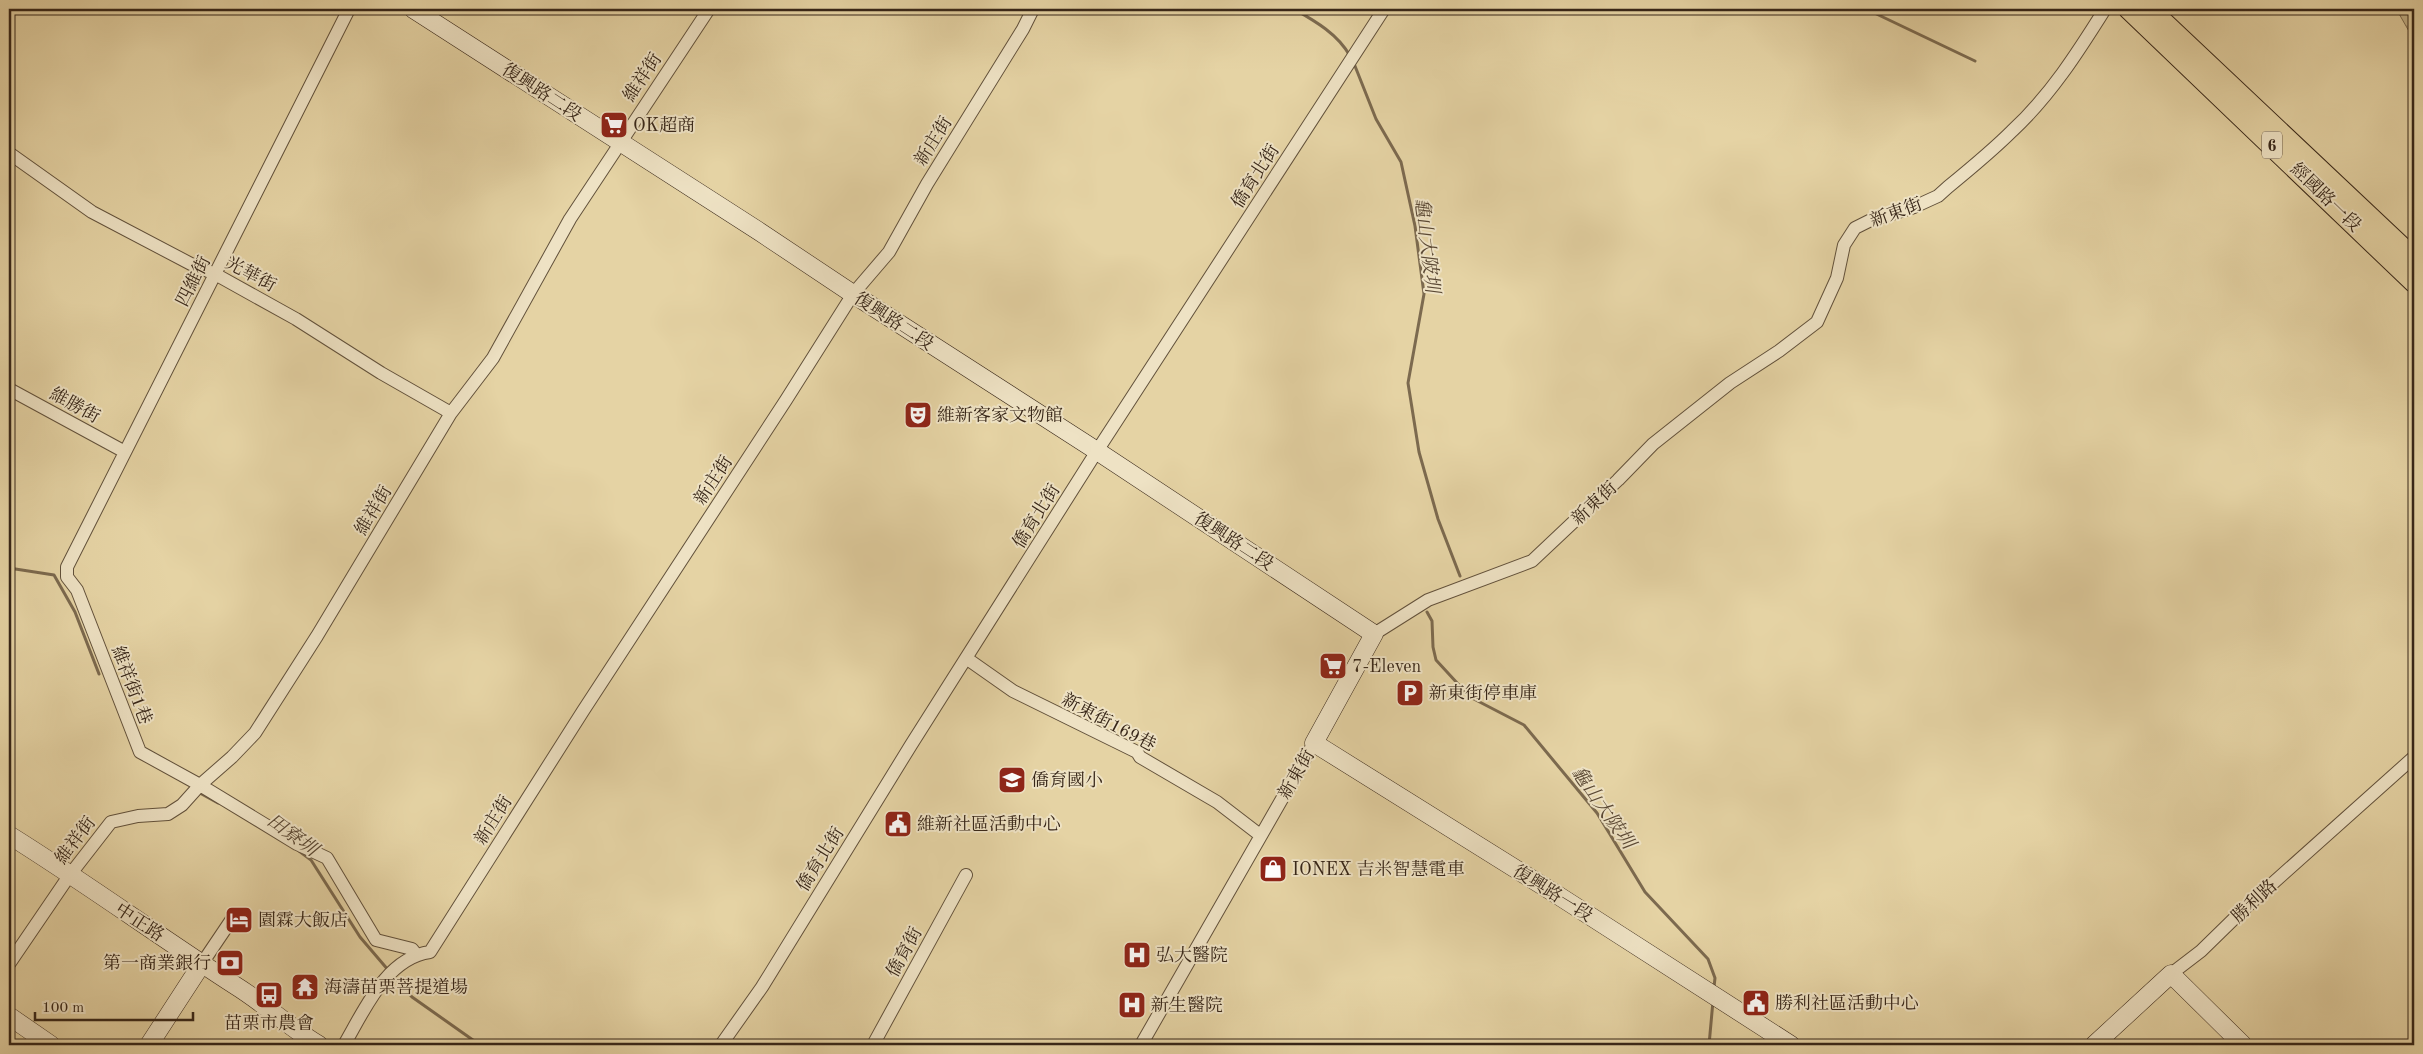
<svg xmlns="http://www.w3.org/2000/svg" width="2423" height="1054" viewBox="0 0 2423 1054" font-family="'Old Standard TT','Noto Serif TC',serif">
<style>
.forest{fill:url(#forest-crowns);stroke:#7f6e52}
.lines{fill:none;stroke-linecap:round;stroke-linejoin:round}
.stream{stroke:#7c6a4f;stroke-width:3}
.street-casing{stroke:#62513b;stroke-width:14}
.secondary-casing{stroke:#372618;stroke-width:19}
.primary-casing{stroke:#372618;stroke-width:21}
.street{stroke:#eee2c4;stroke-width:12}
.secondary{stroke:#eee2c4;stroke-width:18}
.primary{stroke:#e5d3a4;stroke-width:19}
.labels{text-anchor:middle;stroke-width:4;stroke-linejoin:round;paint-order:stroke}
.shield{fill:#eee2c4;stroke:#6e5e4c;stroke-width:1}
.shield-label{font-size:16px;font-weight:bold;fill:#372618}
.street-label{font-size:18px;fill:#372618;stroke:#eee2c4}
.poi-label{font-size:18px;fill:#372618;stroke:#eee2c4;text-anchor:start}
.water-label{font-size:19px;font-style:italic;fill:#5a4834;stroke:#eee2c4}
</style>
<defs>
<pattern id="forest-crowns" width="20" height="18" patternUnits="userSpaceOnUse" patternTransform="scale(1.25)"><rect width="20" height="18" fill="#c7b68c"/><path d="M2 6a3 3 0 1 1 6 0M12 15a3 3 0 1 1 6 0" fill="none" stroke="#a29471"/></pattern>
</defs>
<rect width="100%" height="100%" fill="#e5d3a4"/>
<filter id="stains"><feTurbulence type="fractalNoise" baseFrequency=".004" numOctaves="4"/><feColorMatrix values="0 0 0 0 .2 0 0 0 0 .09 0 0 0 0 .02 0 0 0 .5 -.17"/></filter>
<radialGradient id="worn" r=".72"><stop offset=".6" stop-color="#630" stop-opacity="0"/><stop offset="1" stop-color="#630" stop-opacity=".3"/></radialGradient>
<!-- forest -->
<path class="forest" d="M2396,9H2414V40L2398,12Z"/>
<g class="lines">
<!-- stream -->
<path class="stream" d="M1294,9C1315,21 1338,34 1350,56
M1866,9L1975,61
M1353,61L1376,119L1401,162L1415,226L1424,294L1408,383L1419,452L1438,519L1460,576
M9,568L54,575L75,612L99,674
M1427,612L1432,621L1433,647L1436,660L1470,697L1524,725L1597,813L1645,892L1708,959L1715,978L1714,987
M198,792L218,803
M299,851L311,860L360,937L389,971
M393,976L412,997L480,1045
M1709,1045L1713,1001"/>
<defs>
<path id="street" d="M349,9L67,567V577L77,590L140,752L200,785L297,844L327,858L376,940L412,949L416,954
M9,153L92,212L191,264L215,274L296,319L381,373L451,413
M9,389L125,452
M1374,634L1428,600L1532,561L1618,480L1653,444L1730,383L1779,351L1817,322L1837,278L1844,245L1855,228L1869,221L1914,207L1938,196L1948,187C1970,169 1992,151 2012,131C2050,96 2078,52 2105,9
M966,658L1013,691L1137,752L1140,757L1217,802L1260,835
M9,964L69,876L111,822L138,816L168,814L182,805L200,785L232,757L255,733L317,636L451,413L493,358L570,219L709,9
M201,965L234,916
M2171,974L2201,951L2244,909L2414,757
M344,1045C364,1011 386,958 430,952L583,711L786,400L853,294L889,252L927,184L1023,29L1033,9
M721,1045L762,987L911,745L1097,451L1384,9
M873,1045L966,875
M1141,1045L1314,743"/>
<path id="secondary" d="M413,9L760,232L853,294L1097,451L1374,634L1314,743L1559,896L1791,1045
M9,835C86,883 160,937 236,986C265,1004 290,1028 319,1045
M9,1016L51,1045
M149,1045L201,965
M2094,1045L2171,974L2243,1045"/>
<path id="primary" d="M2128,9L2414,283
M2150,9L2414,258"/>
</defs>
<!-- street casing -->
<use href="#street" class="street-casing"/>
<!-- secondary casing -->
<use href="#secondary" class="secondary-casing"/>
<!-- primary casing -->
<use href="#primary" class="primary-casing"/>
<!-- street -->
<use href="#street" class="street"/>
<!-- secondary -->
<use href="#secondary" class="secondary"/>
<!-- primary -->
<use href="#primary" class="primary"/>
</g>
<!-- icons -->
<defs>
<symbol id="supermarket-square" viewBox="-11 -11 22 22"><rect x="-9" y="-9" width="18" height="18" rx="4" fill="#8f2418" stroke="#eee2c4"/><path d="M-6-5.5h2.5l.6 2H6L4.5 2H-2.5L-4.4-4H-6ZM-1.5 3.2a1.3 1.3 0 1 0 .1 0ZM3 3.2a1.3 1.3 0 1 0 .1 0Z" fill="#fff"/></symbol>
<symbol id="theatre-square" viewBox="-11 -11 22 22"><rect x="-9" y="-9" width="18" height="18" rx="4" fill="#8f2418" stroke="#eee2c4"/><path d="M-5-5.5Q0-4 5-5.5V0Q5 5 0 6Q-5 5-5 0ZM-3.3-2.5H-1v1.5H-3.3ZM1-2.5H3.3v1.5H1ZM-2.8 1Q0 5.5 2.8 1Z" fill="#fff"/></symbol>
<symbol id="parking-square" viewBox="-11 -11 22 22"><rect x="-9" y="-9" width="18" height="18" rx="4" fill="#8f2418" stroke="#eee2c4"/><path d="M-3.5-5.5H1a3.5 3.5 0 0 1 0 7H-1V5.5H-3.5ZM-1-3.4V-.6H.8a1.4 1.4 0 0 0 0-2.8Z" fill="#fff"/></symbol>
<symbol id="school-square" viewBox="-11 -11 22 22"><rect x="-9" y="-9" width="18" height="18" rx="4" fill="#8f2418" stroke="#eee2c4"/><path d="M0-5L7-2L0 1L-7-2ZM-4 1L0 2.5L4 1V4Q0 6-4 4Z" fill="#fff"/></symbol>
<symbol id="civic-square" viewBox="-11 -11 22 22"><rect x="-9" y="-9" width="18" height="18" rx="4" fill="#8f2418" stroke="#eee2c4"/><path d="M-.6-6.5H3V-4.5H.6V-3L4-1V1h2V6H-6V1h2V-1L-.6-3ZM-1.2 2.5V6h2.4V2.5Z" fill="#fff"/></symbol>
<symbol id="shop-square" viewBox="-11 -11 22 22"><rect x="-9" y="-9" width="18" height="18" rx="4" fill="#8f2418" stroke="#eee2c4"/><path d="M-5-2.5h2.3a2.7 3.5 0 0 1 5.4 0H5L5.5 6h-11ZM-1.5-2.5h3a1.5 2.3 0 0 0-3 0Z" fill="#fff"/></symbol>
<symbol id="hotel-square" viewBox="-11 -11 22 22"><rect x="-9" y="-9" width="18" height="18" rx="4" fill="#8f2418" stroke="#eee2c4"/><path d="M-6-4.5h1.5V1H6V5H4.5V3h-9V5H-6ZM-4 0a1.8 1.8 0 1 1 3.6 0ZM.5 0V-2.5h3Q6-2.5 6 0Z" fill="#fff"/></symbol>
<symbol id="hospital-square" viewBox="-11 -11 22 22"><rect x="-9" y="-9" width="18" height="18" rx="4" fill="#8f2418" stroke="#eee2c4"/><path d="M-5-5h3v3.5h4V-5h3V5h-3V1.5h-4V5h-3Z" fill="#fff"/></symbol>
<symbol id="bank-square" viewBox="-11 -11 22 22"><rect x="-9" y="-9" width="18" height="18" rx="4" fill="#8f2418" stroke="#eee2c4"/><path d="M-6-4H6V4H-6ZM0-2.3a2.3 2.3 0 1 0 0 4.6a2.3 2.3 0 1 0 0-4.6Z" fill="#fff"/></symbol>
<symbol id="temple-square" viewBox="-11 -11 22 22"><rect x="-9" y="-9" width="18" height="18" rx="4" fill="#8f2418" stroke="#eee2c4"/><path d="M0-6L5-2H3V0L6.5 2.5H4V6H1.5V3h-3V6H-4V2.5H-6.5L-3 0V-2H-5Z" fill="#fff"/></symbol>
<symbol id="bus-square" viewBox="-11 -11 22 22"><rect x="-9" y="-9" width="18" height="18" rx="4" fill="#8f2418" stroke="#eee2c4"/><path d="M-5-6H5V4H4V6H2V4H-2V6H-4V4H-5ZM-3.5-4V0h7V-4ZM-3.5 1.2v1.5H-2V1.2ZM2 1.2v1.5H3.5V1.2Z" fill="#fff"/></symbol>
</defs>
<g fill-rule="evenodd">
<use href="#supermarket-square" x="598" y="109" width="32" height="32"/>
<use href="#theatre-square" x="902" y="399" width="32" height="32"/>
<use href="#supermarket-square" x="1317" y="650" width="32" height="32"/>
<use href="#parking-square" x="1394" y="677" width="32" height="32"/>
<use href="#school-square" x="996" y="764" width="32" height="32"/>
<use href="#civic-square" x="882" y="808" width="32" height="32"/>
<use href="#shop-square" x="1257" y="853" width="32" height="32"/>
<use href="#hotel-square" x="223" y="904" width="32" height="32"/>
<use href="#hospital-square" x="1121" y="939" width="32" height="32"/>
<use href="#bank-square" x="214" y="947" width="32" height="32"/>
<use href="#temple-square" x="289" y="971" width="32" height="32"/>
<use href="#bus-square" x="253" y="979" width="32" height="32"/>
<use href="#civic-square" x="1740" y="987" width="32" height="32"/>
<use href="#hospital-square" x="1116" y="989" width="32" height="32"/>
</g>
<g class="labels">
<!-- shield labels -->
<rect class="shield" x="2262" y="131.5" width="20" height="27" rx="4"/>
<g class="shield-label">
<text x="2272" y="151">6</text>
</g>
<!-- street labels -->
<g class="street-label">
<text transform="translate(642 77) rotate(-56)" y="6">維祥街</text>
<text transform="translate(542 92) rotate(33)" y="6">復興路二段</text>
<text transform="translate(933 141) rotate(-58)" y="6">新庄街</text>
<text transform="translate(1255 176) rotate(-57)" y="6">僑育北街</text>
<text transform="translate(2326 197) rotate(44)" y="6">經國路一段</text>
<text transform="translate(1896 212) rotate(-20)" y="6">新東街</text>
<text transform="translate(251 274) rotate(28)" y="6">光華街</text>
<text transform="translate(193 281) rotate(-63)" y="6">四維街</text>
<text transform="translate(894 321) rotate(33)" y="6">復興路二段</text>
<text transform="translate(75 405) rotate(29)" y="6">維勝街</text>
<text transform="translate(713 480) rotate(-57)" y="6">新庄街</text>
<text transform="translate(1594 503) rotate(-43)" y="6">新東街</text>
<text transform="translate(373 510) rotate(-59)" y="6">維祥街</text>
<text transform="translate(1036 516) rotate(-58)" y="6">僑育北街</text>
<text transform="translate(1234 541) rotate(33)" y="6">復興路二段</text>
<text transform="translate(132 685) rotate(69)" y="6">維祥街1巷</text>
<text transform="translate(1109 722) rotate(28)" y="6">新東街169巷</text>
<text transform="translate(1296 774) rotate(-60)" y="6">新東街</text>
<text transform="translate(493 820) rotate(-58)" y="6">新庄街</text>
<text transform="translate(75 840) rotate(-53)" y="6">維祥街</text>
<text transform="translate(820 859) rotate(-58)" y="6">僑育北街</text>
<text transform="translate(1553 893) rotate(32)" y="6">復興路一段</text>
<text transform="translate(2254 901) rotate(-43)" y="6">勝利路</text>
<text transform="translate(140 922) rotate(33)" y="6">中正路</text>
<text transform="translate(904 952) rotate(-61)" y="6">僑育街</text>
</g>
<!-- poi labels -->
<g class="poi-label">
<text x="633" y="131">OK超商</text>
<text x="937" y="421">維新客家文物館</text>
<text x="1352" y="672">7-Eleven</text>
<text x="1429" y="699">新東街停車庫</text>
<text x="1031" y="786">僑育國小</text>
<text x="917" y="830">維新社區活動中心</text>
<text x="1292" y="875">IONEX 吉米智慧電車</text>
<text x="258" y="926">園霖大飯店</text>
<text x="1156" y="961">弘大醫院</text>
<text x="211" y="969" text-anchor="end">第一商業銀行</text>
<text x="324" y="993">海濤苗栗菩提道場</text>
<text x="1775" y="1009">勝利社區活動中心</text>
<text x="1151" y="1011">新生醫院</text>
<text x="269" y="1029" text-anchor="middle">苗栗市農會</text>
</g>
<!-- water labels -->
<g class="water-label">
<text transform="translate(1428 245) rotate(83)" y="7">龜山大陂圳</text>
<text transform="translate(1604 807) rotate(55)" y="7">龜山大陂圳</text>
<text transform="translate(293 834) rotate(36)" y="7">田寮圳</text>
</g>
</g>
<!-- margin -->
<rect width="2423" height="1054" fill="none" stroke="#e5d3a4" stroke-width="30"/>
<rect x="10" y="10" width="2403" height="1034" fill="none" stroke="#372618" stroke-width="2.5"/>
<rect x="15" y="15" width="2393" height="1024" fill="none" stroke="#372618"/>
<!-- scale -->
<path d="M35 1012v8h158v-8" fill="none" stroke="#372618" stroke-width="2.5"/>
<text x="42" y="1012" font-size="15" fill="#372618" stroke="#eee2c4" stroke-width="4" paint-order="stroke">100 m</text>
<rect width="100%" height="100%" filter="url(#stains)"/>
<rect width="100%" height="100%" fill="url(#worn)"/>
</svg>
